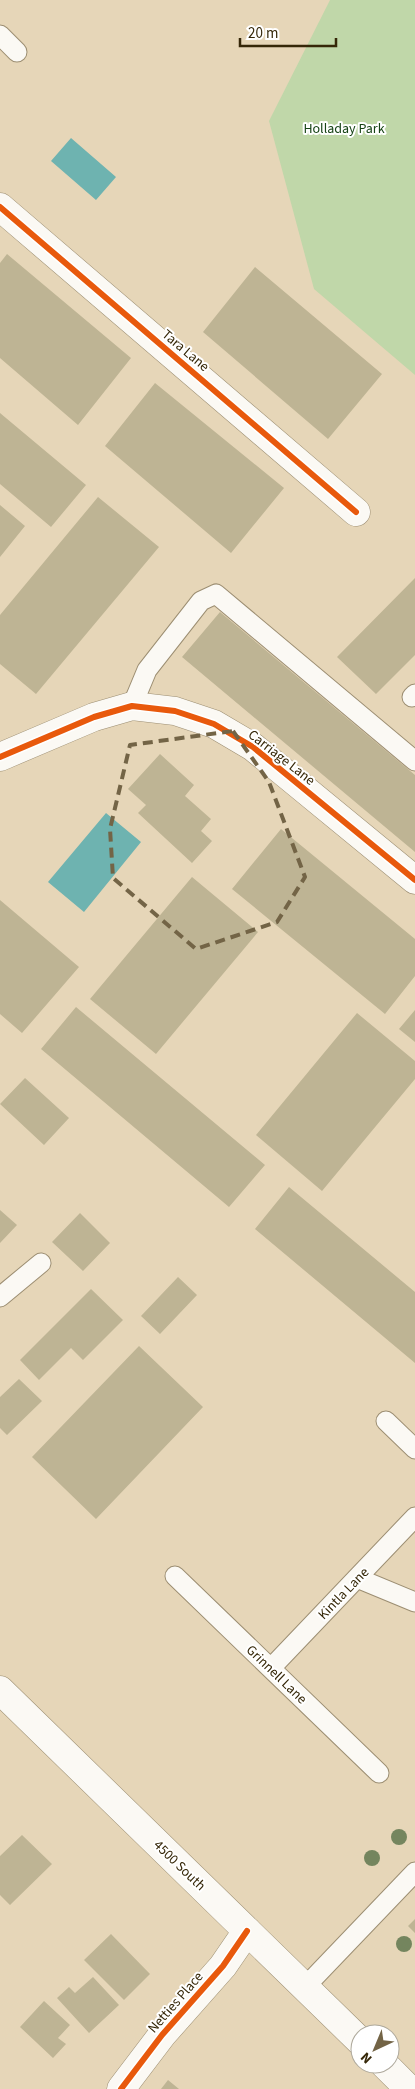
<svg xmlns="http://www.w3.org/2000/svg" width="415" height="2089" viewBox="0 0 415 2089" font-family="'Source Sans 3',sans-serif">
<style>
.green{fill:#c0d7a9}
.water{fill:#6eb3b0}
.building{fill:#beb494}
.lines{fill:none;stroke-linecap:round;stroke-linejoin:round}
.lane-casing{stroke:#9c8e72;stroke-width:21}
.street-casing{stroke:#9c8e72;stroke-width:29}
.secondary-casing{stroke:#9c8e72;stroke-width:29}
.lane{stroke:#fbf9f4;stroke-width:19}
.street{stroke:#fbf9f4;stroke-width:28}
.secondary{stroke:#fbf9f4;stroke-width:28}
.cycleway-casing{stroke:#fff;stroke-width:9}
.cycleway{stroke:#e8590c;stroke-width:6}
.tree{fill:#74855e}
.marked{fill:none;stroke:#736446;stroke-width:4;stroke-dasharray:10 6;stroke-linejoin:round}
.labels{text-anchor:middle;stroke-width:4;stroke-linejoin:round;paint-order:stroke}
.park-label{font-size:14px;fill:#164315;stroke:#fff}
.street-label{font-size:14px;fill:#352708;stroke:#fff}
</style>
<rect width="100%" height="100%" fill="#e6d6b8"/>
<!-- green -->
<path class="green" d="M330,0H415V375L314,289L269,121Z"/>
<!-- water -->
<path class="water" d="M71,138L116,177L96,200L51,161Z
M106,813L141,842L84,912L48,882Z"/>
<!-- building -->
<path class="building" d="M7,254L131,358L78,425L0,358V263Z
M255,267L382,374L328,439L203,332Z
M155,383L284,488L231,553L105,446Z
M0,413L86,485L51,527L0,484Z
M98,497L159,547L36,694L0,664V615Z
M0,505L25,526L0,557Z
M415,578V655L376,694L337,657Z
M220,612L415,775V852L182,657Z
M160,754L194,785L185,796L211,819L201,831L212,841L192,863L138,813L146,805L128,789Z
M281,829L415,939V976L385,1014L232,889Z
M192,877L258,932L156,1054L90,999Z
M0,900L79,967L22,1033L0,1014Z
M76,1007L265,1165L229,1207L41,1049Z
M415,1010V1042L399,1029Z
M357,1013L415,1061V1079L322,1191L256,1135Z
M25,1078L69,1118L44,1145L0,1104Z
M289,1187L415,1292V1363L255,1229Z
M0,1210L17,1225L0,1243Z
M80,1213L110,1243L83,1271L52,1242Z
M178,1277L197,1295L160,1334L141,1316Z
M91,1289L123,1320L83,1360L71,1348L39,1380L20,1360Z
M139,1346L203,1407L96,1519L32,1457Z
M19,1379L42,1401L7,1435L0,1428V1397Z
M22,1835L52,1864L10,1905L0,1895V1856Z
M415,1919V1933L408,1926Z
M111,1934L150,1974L124,2000L84,1960Z
M93,1977L119,2005L89,2033L57,1998L69,1987L75,1993Z
M44,2001L70,2025L58,2038L66,2044L53,2058L20,2027Z
M168,2080L179,2089H161Z"/>
<g class="lines">
<defs>
<path id="lane" d="M0,35L17,52
M412,697L415,694
M132,706L147,670L201,601L216,594L415,761
M0,1297L41,1263
M386,1421L415,1449
M175,1576L379,1773
M357,1578L415,1602
M271,1668L415,1517
M305,1987L415,1872"/>
<path id="street" d="M0,207L356,512
M0,757L94,717L132,706L175,711L214,724L253,747L415,880
M121,2089L162,2035L223,1966L247,1931"/>
<path id="secondary" d="M0,1690L360,2041
M384,2064L409,2089"/>
</defs>
<!-- lane casing -->
<use href="#lane" class="lane-casing"/>
<!-- street casing -->
<use href="#street" class="street-casing"/>
<!-- secondary casing -->
<use href="#secondary" class="secondary-casing"/>
<!-- lane -->
<use href="#lane" class="lane"/>
<!-- street -->
<use href="#street" class="street"/>
<!-- secondary -->
<use href="#secondary" class="secondary"/>
<defs>
<path id="cycleway" d="M0,207L356,512
M0,757L94,717L132,706L175,711L214,724L253,747L415,880
M121,2089L162,2035L223,1966L247,1931"/>
</defs>
<!-- cycleway casing -->
<use href="#cycleway" class="cycleway-casing"/>
<!-- cycleway -->
<use href="#cycleway" class="cycleway"/>
</g>
<!-- trees -->
<g class="tree">
<circle cx="399" cy="1837" r="8"/>
<circle cx="372" cy="1858" r="8"/>
<circle cx="404" cy="1944" r="8"/>
</g>
<!-- marked area -->
<path class="marked" d="M233,731L269,782L305,877L277,922L196,949L113,878L110,829L130,745Z"/>
<g class="labels">
<!-- park labels -->
<g class="park-label">
<text x="344" y="133">Holladay Park</text>
</g>
<!-- street labels -->
<g class="street-label">
<text transform="translate(186 350) rotate(40)" y="5">Tara Lane</text>
<text transform="translate(282 757) rotate(38)" y="5">Carriage Lane</text>
<text transform="translate(343 1593) rotate(-46)" y="5">Kintla Lane</text>
<text transform="translate(277 1674) rotate(44)" y="5">Grinnell Lane</text>
<text transform="translate(180 1865) rotate(44)" y="5">4500 South</text>
<text transform="translate(175 2002) rotate(-49)" y="5">Netties Place</text>
</g>
</g>
<!-- north arrow -->
<g transform="translate(375 2049) rotate(224)"><circle r="24" fill="#ffffff" stroke="#aea99c"/>
<path d="M0-4L9 19L0 12L-9 19Z" fill="#736446"/>
<text y="-8" font-size="14" font-weight="bold" text-anchor="middle" fill="#352708">N</text>
</g>
<!-- scale -->
<path d="M240 38v8h96v-8" fill="none" stroke="#352708" stroke-width="2.5"/>
<text x="248" y="38" font-size="15" fill="#352708" stroke="#ffffff" stroke-width="4" paint-order="stroke">20 m</text>
</svg>
